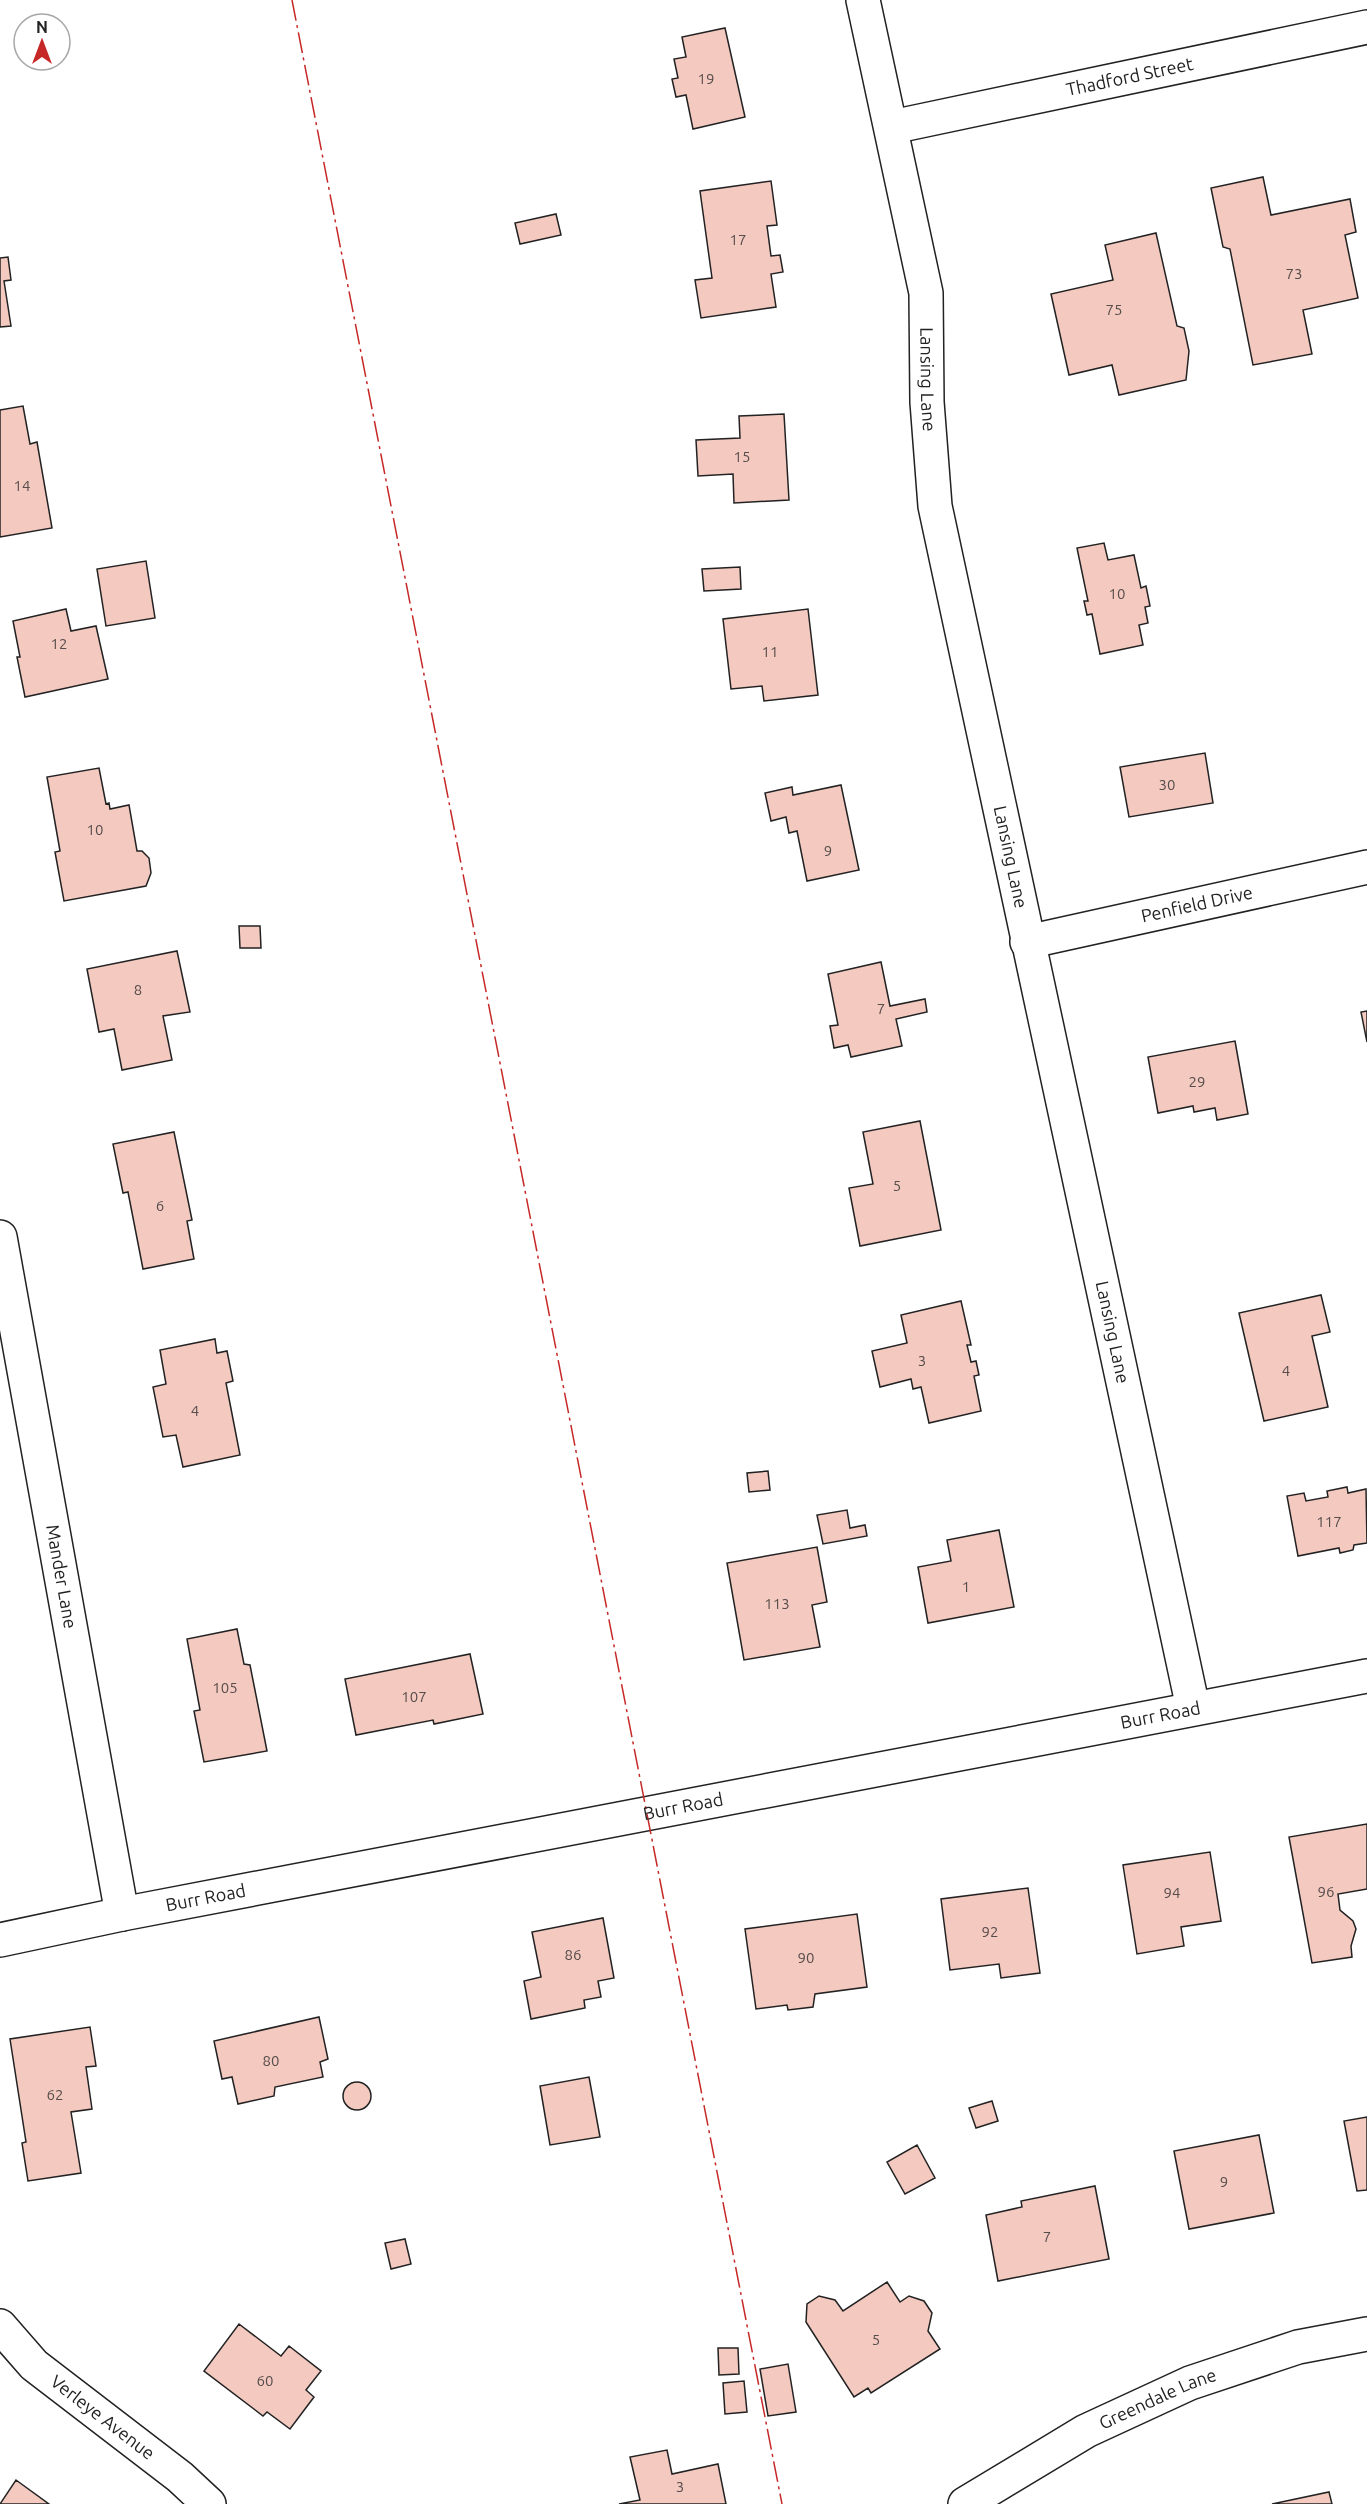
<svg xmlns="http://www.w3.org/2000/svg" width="1367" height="2504" viewBox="0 0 1367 2504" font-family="Ubuntu,sans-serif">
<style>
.building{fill:#f3c9c0;stroke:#222;stroke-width:1.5}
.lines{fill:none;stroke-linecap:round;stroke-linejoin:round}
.street-casing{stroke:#222;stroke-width:36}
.secondary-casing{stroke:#222;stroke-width:36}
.street{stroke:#fff;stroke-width:33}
.secondary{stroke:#fff;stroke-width:33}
.power{stroke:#c62828;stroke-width:1.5;stroke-dasharray:21 4.5 3 4.5;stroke-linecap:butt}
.labels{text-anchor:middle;stroke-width:4.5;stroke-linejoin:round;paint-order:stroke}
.number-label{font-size:15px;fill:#564c4a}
.street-label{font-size:18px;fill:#222;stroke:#fff}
</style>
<rect width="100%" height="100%" fill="#fff"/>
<!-- building -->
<path class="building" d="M725,28L745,117L693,129L686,95L676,97L672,79L678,78L674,59L686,57L682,37Z
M1263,177L1271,215L1350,199L1356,232L1345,235L1358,298L1303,310L1312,354L1253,365L1230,249L1223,247L1211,188Z
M771,181L777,225L767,226L771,256L780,255L783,272L771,274L776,307L701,318L695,280L712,278L700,191Z
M556,214L561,235L520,244L515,223Z
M1156,233L1177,326L1184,328L1189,351L1186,380L1119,395L1112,365L1069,375L1051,294L1113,280L1105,245Z
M8,257L11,280L4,281L11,326L0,327V258Z
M23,406L30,444L37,442L52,528L0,537V410Z
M784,414L789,500L734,503L733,474L698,476L696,440L740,438L739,416Z
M1104,543L1108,560L1134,555L1141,588L1146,586L1150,606L1145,607L1148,623L1139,625L1143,645L1100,654L1092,614L1087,615L1084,601H1088L1077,548Z
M146,561L155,618L106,626L97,569Z
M740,567L741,589L704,591L702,569Z
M66,609L71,631L96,626L108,679L25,697L17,657H20L13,621Z
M808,609L818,695L764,701L762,686L731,689L723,619Z
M1205,753L1213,803L1129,817L1120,767Z
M99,768L106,804L109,803L110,809L129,805L137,851H142L149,858L151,873L146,886L64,901L55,852L60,851L47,777Z
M841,785L859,870L807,881L797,831L789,833L786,817L771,821L765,793L792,787L793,795Z
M239,926H260L261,948H240Z
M177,951L190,1012L163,1016L172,1060L122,1070L114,1029L99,1032L87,969Z
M881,962L890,1006L925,999L927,1012L896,1019L902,1046L851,1057L848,1045L834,1048L830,1026L838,1025L828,974Z
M1367,1011V1042L1361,1012Z
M1235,1041L1248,1114L1217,1120L1215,1108L1194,1112L1193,1106L1158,1113L1148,1057Z
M920,1121L941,1230L860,1246L849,1188L873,1184L863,1132Z
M174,1132L192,1220L187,1221L194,1259L143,1269L128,1192L123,1193L113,1144Z
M1321,1295L1330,1332L1312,1336L1328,1407L1264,1421L1239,1313Z
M961,1301L971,1345H967L971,1362L976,1361L979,1375L974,1376L981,1411L929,1423L921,1387L913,1389L911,1379L880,1387L872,1351L907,1343L901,1315Z
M215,1339L217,1353L227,1351L233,1381L226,1383L240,1455L183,1467L176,1435L163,1437L153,1387L166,1384L160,1350Z
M768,1471L770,1490L749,1492L747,1473Z
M1347,1487L1348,1493L1366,1489L1367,1543L1354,1545L1353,1550L1340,1553L1339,1548L1298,1556L1287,1496L1304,1493L1306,1501L1328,1497L1327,1491Z
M847,1510L850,1528L865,1525L867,1536L823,1544L817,1515Z
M999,1530L1014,1607L928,1623L918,1567L951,1561L947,1540Z
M817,1547L827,1602L812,1605L820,1647L744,1660L727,1563Z
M237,1629L244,1664L250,1665L267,1751L204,1762L194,1711L200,1710L187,1639Z
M470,1654L483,1714L434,1724L433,1720L356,1735L345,1679Z
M1367,1824V1889L1338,1894L1340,1910L1353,1921L1356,1929L1351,1946L1352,1957L1312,1963L1289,1837Z
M1210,1852L1221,1921L1181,1927L1184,1946L1137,1954L1123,1865Z
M1028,1888L1040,1973L1001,1978L999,1964L950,1970L941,1899Z
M857,1914L867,1987L815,1994L813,2007L788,2010L787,2005L756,2009L745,1929Z
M603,1918L614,1978L598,1981L601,1997L584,2000L585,2008L531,2019L524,1981L541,1977L532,1932Z
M319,2017L328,2059L320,2062L323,2077L275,2087L274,2096L238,2104L232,2077L222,2079L214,2041Z
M90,2027L96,2066L86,2067L92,2109L71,2112L81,2173L28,2181L22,2143L26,2142L10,2039Z
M589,2077L600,2137L550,2145L540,2086Z
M343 2096a14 14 0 1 1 28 0a14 14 0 1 1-28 0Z
M992,2101L998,2121L976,2128L969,2108Z
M1367,2117V2190L1357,2191L1344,2121Z
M1259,2135L1274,2213L1189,2229L1174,2151Z
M917,2145L935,2178L905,2194L887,2162Z
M1095,2186L1109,2259L998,2281L986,2215L1022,2207L1021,2201Z
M405,2239L411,2264L391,2269L385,2243Z
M887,2282L900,2302L909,2296L924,2301L932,2313L928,2331L940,2349L871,2393L868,2388L854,2397L806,2322L807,2304L819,2296L835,2300L843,2311Z
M239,2324L281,2356L289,2346L321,2371L306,2390L314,2397L290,2429L267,2412L263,2416L204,2371Z
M718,2348H738L739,2374L719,2375Z
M788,2364L796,2412L768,2416L760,2369Z
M744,2381L747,2412L725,2414L723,2383Z
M667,2450L672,2474L718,2464L726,2504H619L640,2500L630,2457Z
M16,2480L49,2504H0Z
M1329,2492L1332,2504H1272Z"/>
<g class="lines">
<defs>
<g id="street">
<path id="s1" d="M863,0L926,293L927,402L935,506L1193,1708"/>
<path id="s2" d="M892,127L1367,27"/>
<path id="s3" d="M1027,942L1367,867"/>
<path id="s4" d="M0,1237L122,1914"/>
<path id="s5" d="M0,2326L34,2365L180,2477L209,2504"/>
<path id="s6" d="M965,2504L1086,2431L1190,2383L1298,2347L1367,2334"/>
</g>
<g id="secondary">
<path id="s7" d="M0,1940L122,1914L1367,1676"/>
</g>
</defs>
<!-- street casing -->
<use href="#street" class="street-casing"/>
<!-- secondary casing -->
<use href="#secondary" class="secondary-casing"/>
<!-- street -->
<use href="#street" class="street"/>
<!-- secondary -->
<use href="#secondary" class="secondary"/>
<!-- power -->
<path class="power" d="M292,0L782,2504"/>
</g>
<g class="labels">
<!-- number labels -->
<g class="number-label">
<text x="706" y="84">19</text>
<text x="738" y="245">17</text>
<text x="1294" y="279">73</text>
<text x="1114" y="315">75</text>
<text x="742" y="462">15</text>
<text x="22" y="491">14</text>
<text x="1117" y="599">10</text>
<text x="59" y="649">12</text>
<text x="770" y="657">11</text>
<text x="1167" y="790">30</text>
<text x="95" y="835">10</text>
<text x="828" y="856">9</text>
<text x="138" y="995">8</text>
<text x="881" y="1014">7</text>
<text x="1197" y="1087">29</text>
<text x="897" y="1191">5</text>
<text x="160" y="1211">6</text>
<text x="922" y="1366">3</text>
<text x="1286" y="1376">4</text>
<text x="195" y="1416">4</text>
<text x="1329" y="1527">117</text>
<text x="966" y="1592">1</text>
<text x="777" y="1609">113</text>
<text x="225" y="1693">105</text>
<text x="414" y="1702">107</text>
<text x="1326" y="1897">96</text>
<text x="1172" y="1898">94</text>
<text x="990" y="1937">92</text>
<text x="573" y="1960">86</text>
<text x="806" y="1963">90</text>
<text x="271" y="2066">80</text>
<text x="55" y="2100">62</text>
<text x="1224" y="2187">9</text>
<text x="1047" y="2242">7</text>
<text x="876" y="2345">5</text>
<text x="265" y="2386">60</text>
<text x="680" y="2492">3</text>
</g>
<!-- street labels -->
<g class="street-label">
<text dy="6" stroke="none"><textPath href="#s2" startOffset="243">Thadford Street</textPath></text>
<text dy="6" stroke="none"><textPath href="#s1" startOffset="386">Lansing Lane</textPath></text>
<text dy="6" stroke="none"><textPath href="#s1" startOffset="872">Lansing Lane</textPath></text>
<text dy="6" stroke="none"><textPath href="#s3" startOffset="174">Penfield Drive</textPath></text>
<text dy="6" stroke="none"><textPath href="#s1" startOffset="1358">Lansing Lane</textPath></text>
<text dy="6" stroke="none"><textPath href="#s4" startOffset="345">Mander Lane</textPath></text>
<text dy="6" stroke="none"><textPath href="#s7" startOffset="1182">Burr Road</textPath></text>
<text dy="6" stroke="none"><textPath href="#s7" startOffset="696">Burr Road</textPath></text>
<text dy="6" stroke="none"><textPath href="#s7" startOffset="210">Burr Road</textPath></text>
<text dy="6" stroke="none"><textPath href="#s6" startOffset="220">Greendale Lane</textPath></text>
<text dy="6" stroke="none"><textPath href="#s5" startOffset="138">Verleye Avenue</textPath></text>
</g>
</g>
<!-- north arrow -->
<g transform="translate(42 42)"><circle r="28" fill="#ffffff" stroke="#a7a7a7" stroke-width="1.5"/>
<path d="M0-4.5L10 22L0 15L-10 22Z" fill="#c62828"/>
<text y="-9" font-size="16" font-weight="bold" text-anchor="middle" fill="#222222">N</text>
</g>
</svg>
